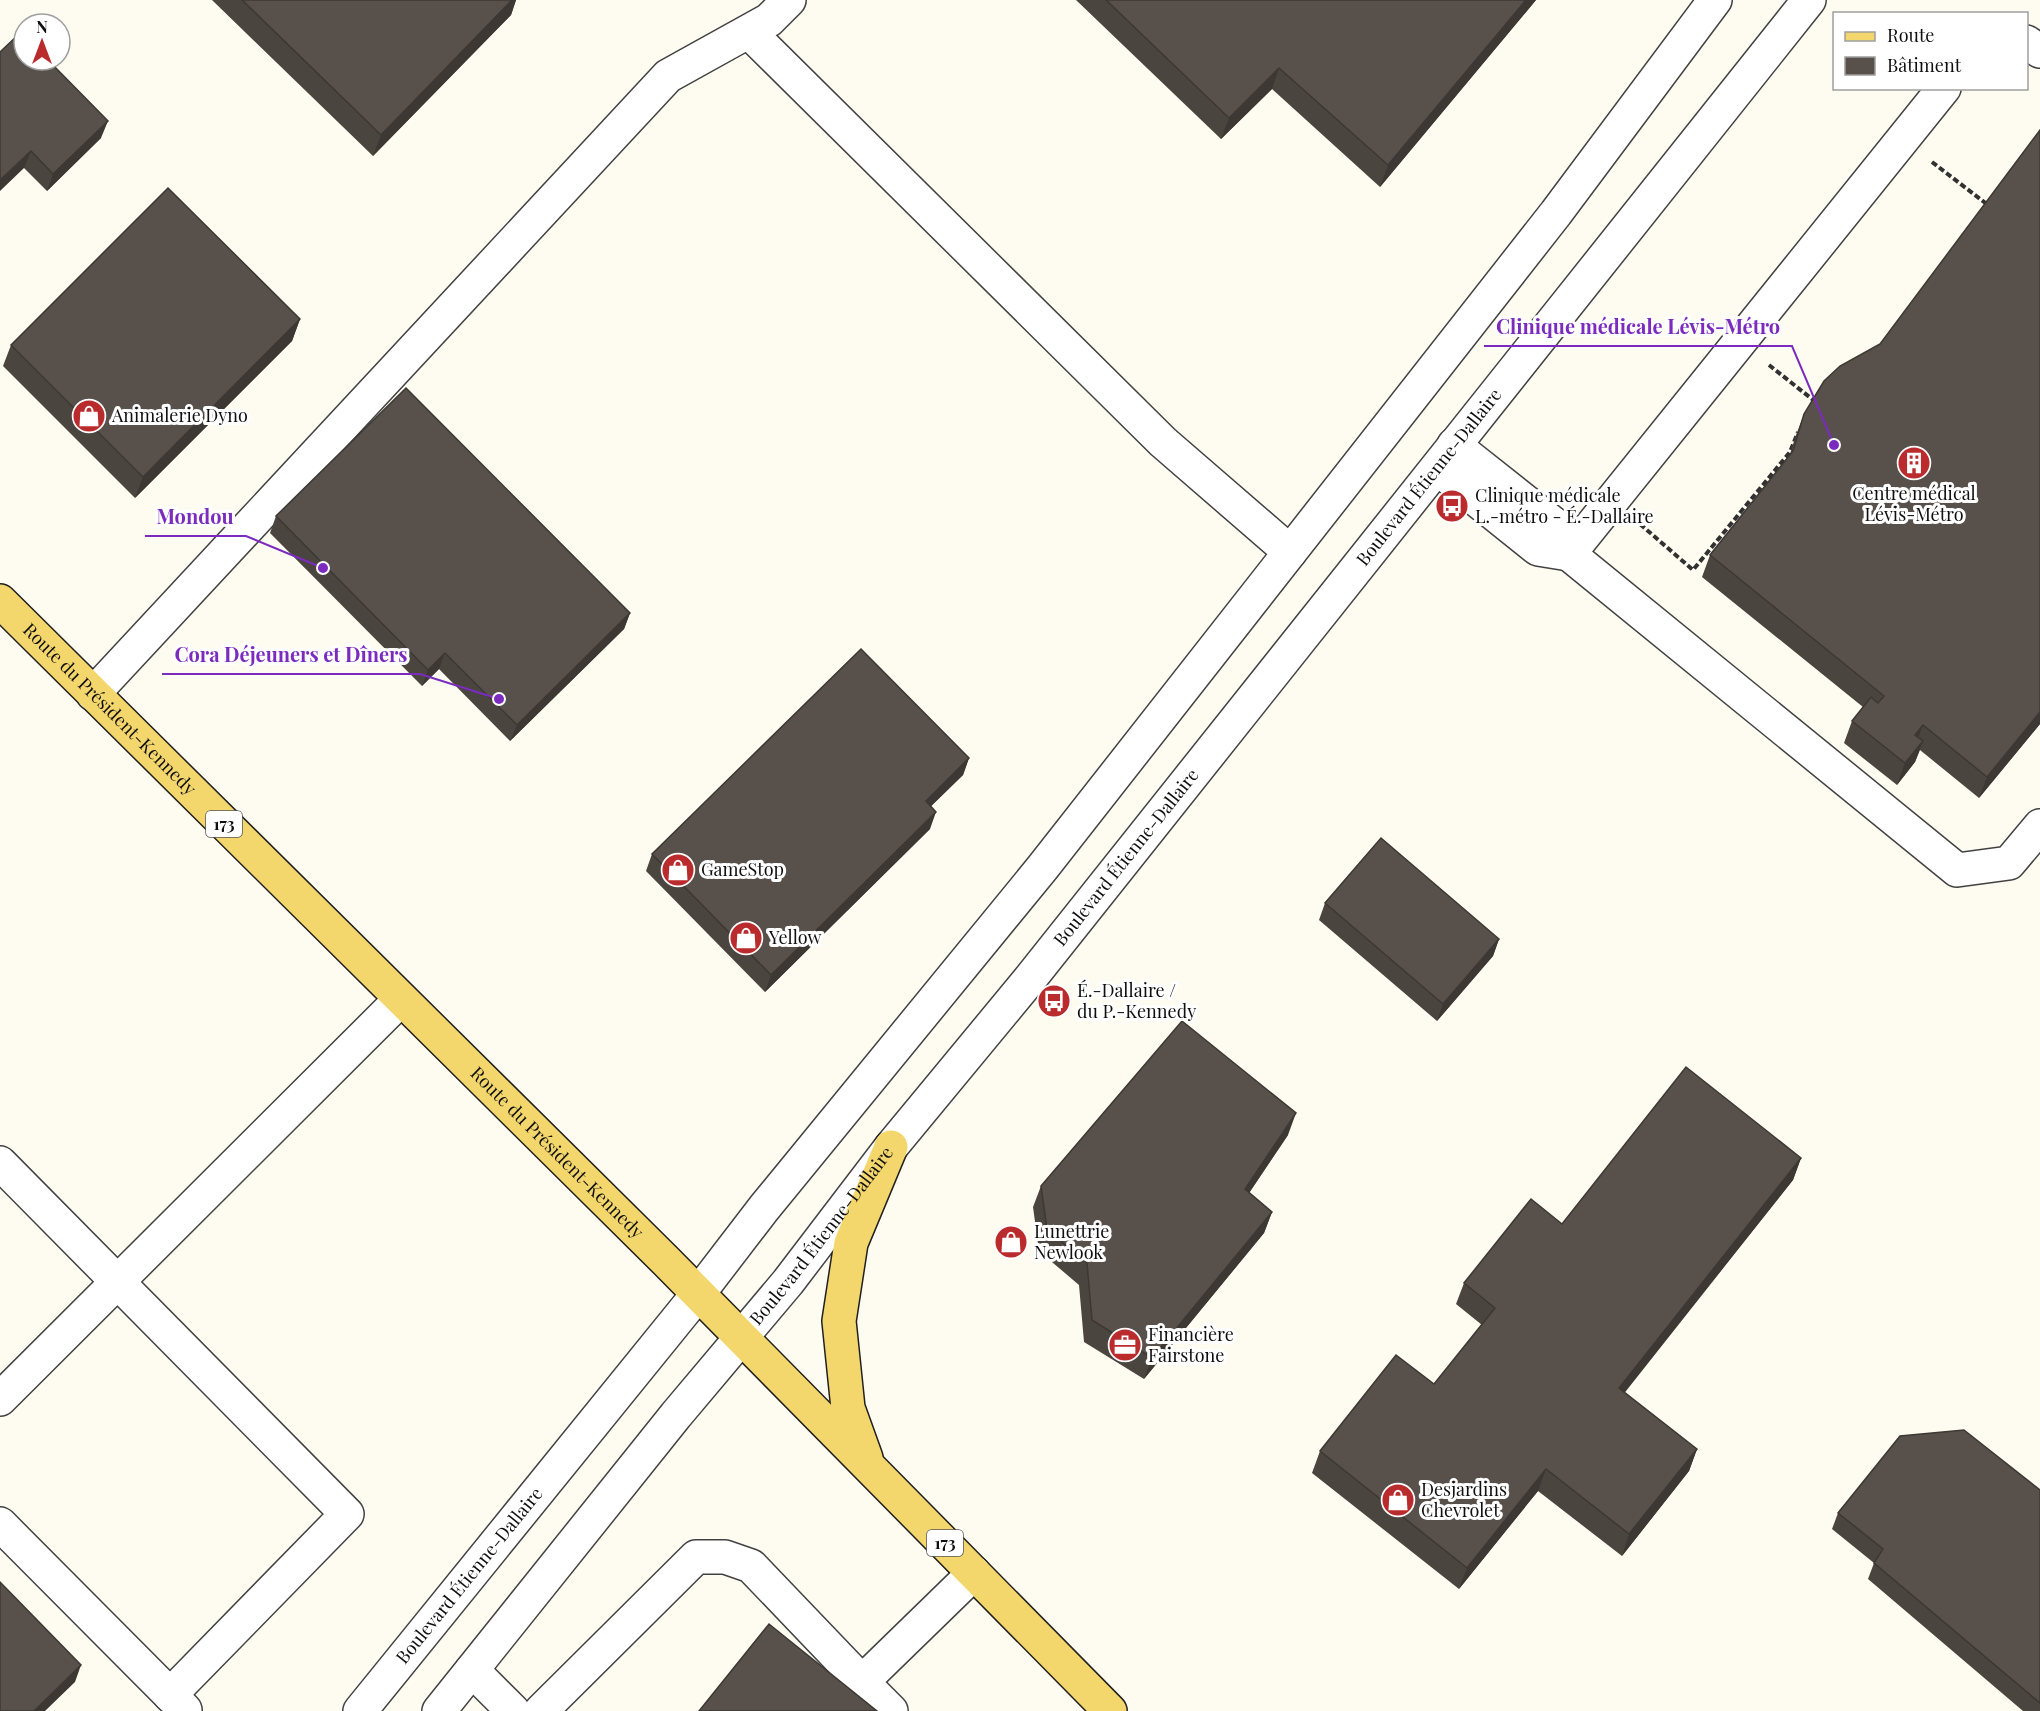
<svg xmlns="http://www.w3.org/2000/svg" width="2040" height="1711" viewBox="0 0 2040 1711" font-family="'Playfair Display',serif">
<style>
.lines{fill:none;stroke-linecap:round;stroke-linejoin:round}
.minor-casing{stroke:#424242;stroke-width:36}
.major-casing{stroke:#202020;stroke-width:36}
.path{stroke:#313131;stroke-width:4;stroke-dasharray:6 3;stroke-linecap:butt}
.minor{stroke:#fff;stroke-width:33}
.major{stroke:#f3d66c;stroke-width:33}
.wall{fill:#4b4540}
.shaded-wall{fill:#3d3834}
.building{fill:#57504b;stroke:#3d3834;stroke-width:1.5}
.labels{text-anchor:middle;stroke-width:6;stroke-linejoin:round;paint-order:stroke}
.shield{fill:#fff;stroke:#575757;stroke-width:1.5}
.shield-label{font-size:16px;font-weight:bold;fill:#0f0f0f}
.poi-label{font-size:18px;fill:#0f0f0f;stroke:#fff;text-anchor:start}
.street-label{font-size:18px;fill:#0f0f0f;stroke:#fff}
.leader{fill:none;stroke:#7b2cbf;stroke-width:2}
.callout-dot{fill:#7b2cbf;stroke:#fff;stroke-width:2}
.callout-label{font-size:20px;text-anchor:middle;font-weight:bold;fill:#7b2cbf;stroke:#fff;stroke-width:6;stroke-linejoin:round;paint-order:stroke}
</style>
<rect width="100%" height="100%" fill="#fefcf1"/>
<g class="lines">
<defs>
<g id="minor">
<path d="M749,32L1163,442L1290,552"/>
<path d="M2026,42L2040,51"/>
<path d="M1454,445L1555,525L1569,554L1957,870L2009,863L2040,826"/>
<path d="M1437,468L1538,549L1569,554"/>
<path d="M1569,554L1944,88"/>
<path d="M93,694L668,76L769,20L789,0"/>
<path d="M0,1163L347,1514L170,1695"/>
<path d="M0,1399L401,999"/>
<path d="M0,1524L185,1710"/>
<path d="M472,1670L513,1711"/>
<path d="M862,1682L891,1711"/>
<path id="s1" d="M360,1711L698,1294L764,1208L1043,867L1556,213L1715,0"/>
<path id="s2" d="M439,1711L676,1415L788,1282L891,1147L1029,980L1809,0"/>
<path d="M541,1711L696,1557H725L751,1566L862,1682L974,1573"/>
</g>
<g id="major">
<path id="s3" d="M0,601L666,1261L1110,1711"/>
<path d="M866,1458L848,1408L839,1321L851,1243L891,1147"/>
</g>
</defs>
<!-- minor casing -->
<use href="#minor" class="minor-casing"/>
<!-- major casing -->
<use href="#major" class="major-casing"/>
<!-- path -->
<path class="path" d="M1932,162L1988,205
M1769,365L1817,403
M1640,524L1693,570L1790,452L1798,432"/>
<!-- minor -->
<use href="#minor" class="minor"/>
<!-- major -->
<use href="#major" class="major"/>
</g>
<!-- wall -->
<path class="wall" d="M212,0H516L511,15L373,156Z
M1076,0H1536L1380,187L1272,89L1221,139Z
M0,52L101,138L47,191L24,168Z
M300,319L292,341L135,498L3,366L11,345Z
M1804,414L2040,724L1979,798L1920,750L1915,762L1897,785L1844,743L1852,721L1863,707L1702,577L1710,555L1790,454L1796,435Z
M276,516L630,613L624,629L510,741L439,669L422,686L270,533Z
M969,758L963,775L931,806L930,829L765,992L646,871L652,854Z
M1325,903L1499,939L1493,956L1437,1021L1319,920Z
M1288,1135L1249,1193L1272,1212L1264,1233L1144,1379L1084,1342L1079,1285L1039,1251L1033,1207L1041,1186Z
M1801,1158L1793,1180L1624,1392L1697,1449L1689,1471L1622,1556L1538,1491L1459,1589L1312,1473L1320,1451L1434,1384L1482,1325L1456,1304L1464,1283L1562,1224Z
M2040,1490V1711H2023L1868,1579L1874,1563L1832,1529L1838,1513Z"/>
<!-- shaded-wall -->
<path class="shaded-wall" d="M512,0H516L511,15L373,156L381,135Z
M1526,0H1536L1380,187L1388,165Z
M1279,68L1272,89L1221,139L1229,118Z
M108,121L101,138L47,191L53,174Z
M31,151L24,168L0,191V180Z
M300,319L292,341L135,498L143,477Z
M630,613L624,629L510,741L517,725Z
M445,653L439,669L422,686L428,670Z
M2040,712V724L1979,798L1987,777Z
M1923,725L1915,746V735Z
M1923,741L1915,762L1897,785L1905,763Z
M969,758L963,775L920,817L926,801Z
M936,812L930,829L765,992L771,975Z
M1499,939L1493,956L1437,1021L1443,1004Z
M1296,1113L1288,1135L1237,1211L1245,1189Z
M1801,1158L1793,1180L1611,1410L1619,1388Z
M1272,1212L1264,1233L1144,1379L1152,1358Z
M1697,1449L1689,1471L1622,1556L1629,1534Z
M1546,1469L1538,1491L1459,1589L1467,1568Z
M81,1665L75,1682L45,1711H34Z"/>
<!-- building -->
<path class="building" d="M242,0H512L381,135Z
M1106,0H1526L1388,165L1279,68L1229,118Z
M21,32L24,36V60H48L108,121L53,174L31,151L0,180V52Z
M2040,130V712L1987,777L1923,725L1915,735L1923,741L1905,763L1852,721L1871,697L1878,703L1884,696L1710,555L1793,451L1804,414L1824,381L1840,366L1880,344Z
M168,188L300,319L143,477L11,345Z
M406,388L630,613L517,725L445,653L428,670L276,516Z
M861,649L969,758L926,801L936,812L771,975L652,854Z
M1381,838L1499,939L1443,1004L1325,903Z
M1182,1021L1296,1113L1245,1189L1272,1212L1152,1358L1092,1320L1087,1263L1047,1229L1041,1186Z
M1686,1067L1801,1158L1619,1388L1697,1449L1629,1534L1546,1469L1467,1568L1320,1451L1396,1355L1434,1384L1495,1308L1464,1283L1531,1199L1562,1224Z
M1964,1430L2040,1490V1703L1874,1563L1883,1549L1838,1513L1900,1436Z
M0,1582L81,1665L34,1711H0Z
M769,1624L877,1711H699Z"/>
<!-- icons -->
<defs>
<symbol id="shop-disc" viewBox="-11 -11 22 22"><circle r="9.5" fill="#ba2b2d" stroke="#fff"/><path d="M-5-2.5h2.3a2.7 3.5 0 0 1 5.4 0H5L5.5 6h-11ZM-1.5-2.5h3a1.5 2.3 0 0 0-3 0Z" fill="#fff"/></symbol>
<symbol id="building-disc" viewBox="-11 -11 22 22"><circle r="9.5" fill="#ba2b2d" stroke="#fff"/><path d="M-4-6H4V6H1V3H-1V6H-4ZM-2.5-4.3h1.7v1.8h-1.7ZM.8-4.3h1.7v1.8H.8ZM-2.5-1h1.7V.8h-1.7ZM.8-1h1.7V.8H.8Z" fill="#fff"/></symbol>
<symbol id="bus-disc" viewBox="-11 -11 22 22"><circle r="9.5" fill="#ba2b2d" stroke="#fff"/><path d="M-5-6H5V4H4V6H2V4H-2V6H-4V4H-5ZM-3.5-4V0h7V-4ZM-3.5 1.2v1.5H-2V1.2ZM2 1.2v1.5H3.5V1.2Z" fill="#fff"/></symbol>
<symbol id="office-disc" viewBox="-11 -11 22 22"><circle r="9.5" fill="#ba2b2d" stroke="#fff"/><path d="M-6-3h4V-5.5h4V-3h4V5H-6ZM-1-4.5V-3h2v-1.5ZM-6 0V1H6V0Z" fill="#fff"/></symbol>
</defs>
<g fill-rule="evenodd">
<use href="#shop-disc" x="70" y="397" width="38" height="38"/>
<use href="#building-disc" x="1895" y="444" width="38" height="38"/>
<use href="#bus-disc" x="1433" y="487" width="38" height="38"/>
<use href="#shop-disc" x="659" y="851" width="38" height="38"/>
<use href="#shop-disc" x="727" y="919" width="38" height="38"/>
<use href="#bus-disc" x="1035" y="982" width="38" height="38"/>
<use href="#shop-disc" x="992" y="1223" width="38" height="38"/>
<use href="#office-disc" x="1106" y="1326" width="38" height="38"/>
<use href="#shop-disc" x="1379" y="1481" width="38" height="38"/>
</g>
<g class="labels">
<!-- shield labels -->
<g class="shield">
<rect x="206" y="811" width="36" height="26" rx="4.5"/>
<rect x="927" y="1530" width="36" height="26" rx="4.5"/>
</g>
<g class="shield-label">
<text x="224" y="830">173</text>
<text x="945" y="1549">173</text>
</g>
<!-- poi labels -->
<g class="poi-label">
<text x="112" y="422">Animalerie Dyno</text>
<text x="1914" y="500" text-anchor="middle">Centre médical<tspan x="1914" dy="21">Lévis-Métro</tspan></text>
<text x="1475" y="502">Clinique médicale<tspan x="1475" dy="21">L.-métro - É.-Dallaire</tspan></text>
<text x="701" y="876">GameStop</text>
<text x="769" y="944">Yellow</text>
<text x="1077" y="997">É.-Dallaire /<tspan x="1077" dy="21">du P.-Kennedy</tspan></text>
<text x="1034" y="1238">Lunettrie<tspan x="1034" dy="21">Newlook</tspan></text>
<text x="1148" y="1341">Financière<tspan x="1148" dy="21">Fairstone</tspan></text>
<text x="1421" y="1496">Desjardins<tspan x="1421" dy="21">Chevrolet</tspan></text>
</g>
<!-- street labels -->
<g class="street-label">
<text dy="6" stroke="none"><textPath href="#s2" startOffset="1582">Boulevard Étienne-Dallaire</textPath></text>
<text dy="6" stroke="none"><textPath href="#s3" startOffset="154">Route du Président-Kennedy</textPath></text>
<text dy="6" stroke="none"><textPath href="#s2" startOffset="1096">Boulevard Étienne-Dallaire</textPath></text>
<text dy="6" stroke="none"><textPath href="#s3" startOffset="784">Route du Président-Kennedy</textPath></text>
<text dy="6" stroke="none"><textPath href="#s2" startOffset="610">Boulevard Étienne-Dallaire</textPath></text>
<text dy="6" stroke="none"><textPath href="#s1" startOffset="174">Boulevard Étienne-Dallaire</textPath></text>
</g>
</g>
<!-- callouts -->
<path class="leader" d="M1834 445L1792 346H1484M323 568L246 536H145M499 699L420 674H162"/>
<g class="callout-dot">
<circle cx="1834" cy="445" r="6"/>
<circle cx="323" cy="568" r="6"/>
<circle cx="499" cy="699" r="6"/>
</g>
<g class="callout-label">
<text x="1638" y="334">Clinique médicale Lévis-Métro</text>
<text x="195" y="524">Mondou</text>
<text x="291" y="662">Cora Déjeuners et Dîners</text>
</g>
<!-- legend -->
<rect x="1833" y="12" width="195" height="78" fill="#ffffff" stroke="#9f9f9f" stroke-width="1.5"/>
<rect x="1845" y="32" width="30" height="9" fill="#f3d66c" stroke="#9f9f9f" stroke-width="1.5"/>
<text x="1887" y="42" font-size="18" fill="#0f0f0f">Route</text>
<rect x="1845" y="57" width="30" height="18" fill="#57504b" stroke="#9f9f9f" stroke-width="1.5"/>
<text x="1887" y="72" font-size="18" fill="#0f0f0f">Bâtiment</text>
<!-- north arrow -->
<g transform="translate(42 42)"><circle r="28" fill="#ffffff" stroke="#9f9f9f" stroke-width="1.5"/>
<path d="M0-4.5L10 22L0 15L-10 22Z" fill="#ba2b2d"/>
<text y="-9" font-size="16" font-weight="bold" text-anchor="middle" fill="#0f0f0f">N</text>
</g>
</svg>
